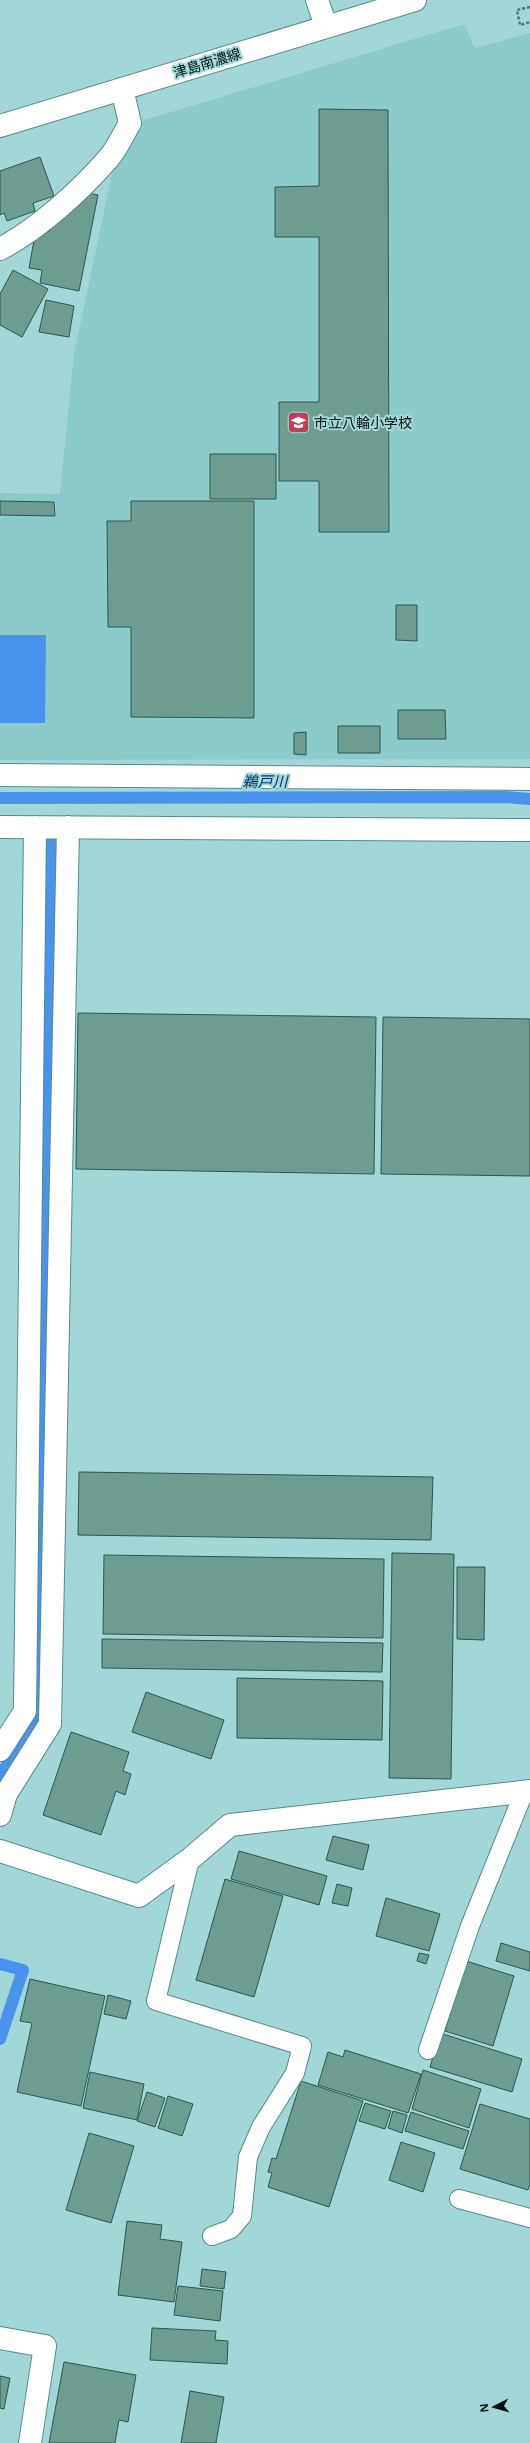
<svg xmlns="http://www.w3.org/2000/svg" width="530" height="2443" viewBox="0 0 530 2443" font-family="'Noto Sans','Noto Sans JP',sans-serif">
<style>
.built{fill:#8bcccb}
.water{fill:#4993ed}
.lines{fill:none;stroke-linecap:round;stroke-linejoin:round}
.stream{stroke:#4993ed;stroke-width:12}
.building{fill:#6d9d90;stroke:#2a594d}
.lane-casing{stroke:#578b8b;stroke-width:20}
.street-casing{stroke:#578b8b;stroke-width:24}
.secondary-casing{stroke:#578b8b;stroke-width:24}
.primary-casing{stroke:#578b8b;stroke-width:24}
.path{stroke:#527676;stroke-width:2.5;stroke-dasharray:3 2;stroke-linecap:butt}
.lane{stroke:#fff;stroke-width:18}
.street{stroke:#fff;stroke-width:22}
.secondary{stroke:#fff;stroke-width:22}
.primary{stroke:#fff;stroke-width:22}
.labels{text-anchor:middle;stroke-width:4;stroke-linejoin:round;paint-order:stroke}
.street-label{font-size:14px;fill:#001212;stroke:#a1d7d6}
.poi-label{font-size:14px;fill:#001212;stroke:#a1d7d6;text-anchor:start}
.water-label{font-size:15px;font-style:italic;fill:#00336b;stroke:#a1d7d6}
</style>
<rect width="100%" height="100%" fill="#a1d7d6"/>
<!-- built -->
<path class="built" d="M464,24L475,48L530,33V759L0,760V493L60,494L74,354L114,164L138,122Z"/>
<!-- water -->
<path class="water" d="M0,635H46L45,723H0Z"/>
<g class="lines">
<!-- stream -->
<path class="stream" d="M0,798L505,797L530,799
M0,1776L39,1714L51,841
M0,1964L23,1970L0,2039"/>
</g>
<!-- building -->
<path class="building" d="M319,109L388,110L389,532H319V481H279V402H319V237H275V187L319,186Z
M40,157L54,196L33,203L35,211L7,221L4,213L0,215V171Z
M82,192L98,195L79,291L40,283L42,270L29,268L36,229L49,232L52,220Z
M13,270L48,289L22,337L0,325V294Z
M46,300L74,306L69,337L39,332Z
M210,454H276V499H210Z
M0,501L54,502L55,516L0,515Z
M131,501H254V718L131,717V627H108L107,521H131Z
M396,605H417V641L396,640Z
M398,710H445L446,739H398Z
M338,726H380V753H338Z
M306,732V755L294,754V733Z
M78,1013L376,1017L374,1174L76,1169Z
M383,1017L530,1019V1176L381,1174Z
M79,1472L433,1477L431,1540L78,1535Z
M392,1553L454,1554L451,1779L389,1778Z
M104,1555L384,1559L383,1638L103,1634Z
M457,1567H485L484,1640L457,1639Z
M102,1639L383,1643L382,1672L102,1668Z
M237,1678L383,1681L382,1740L237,1738Z
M146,1692L224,1720L211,1759L132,1732Z
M71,1732L129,1752L123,1771L131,1774L125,1795L116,1791L101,1835L43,1815Z
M333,1836L369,1845L363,1870L326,1860Z
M239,1851L327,1876L319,1905L231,1879Z
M225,1879L283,1896L254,1997L196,1980Z
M337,1884L352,1888L348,1906L332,1903Z
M386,1898L440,1914L429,1951L376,1936Z
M501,1943L530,1952V1971L496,1961Z
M419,1953L429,1955L426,1964L417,1961Z
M466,1961L514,1976L493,2046L445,2031Z
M30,1979L105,1996L81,2106L17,2092L32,2023L20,2021Z
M108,1995L131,2001L126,2019L104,2014Z
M440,2033L522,2059L512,2092L430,2067Z
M345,2050L421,2074L408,2113L318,2085L328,2052L343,2057Z
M423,2070L481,2089L469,2128L412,2109Z
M90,2072L144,2084L137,2120L83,2108Z
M301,2081L363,2101L329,2207L268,2187L272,2173L268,2172L272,2158L276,2159Z
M147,2092L165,2098L155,2127L137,2121Z
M168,2096L193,2104L182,2136L158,2128Z
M365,2103L391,2111L385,2129L359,2121Z
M480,2104L530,2119V2184L528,2190L460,2169Z
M393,2111L407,2115L402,2133L388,2128Z
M411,2112L469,2131L463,2149L405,2131Z
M89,2133L134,2146L111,2223L66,2210Z
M401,2142L435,2153L423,2192L389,2180Z
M127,2221L162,2225L160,2239L182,2242L174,2302L118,2295Z
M202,2269L226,2272L224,2289L200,2286Z
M178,2286L223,2291L220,2321L174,2315Z
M152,2328L216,2331L215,2340L228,2341L227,2364L150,2360Z
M64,2362L136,2375L128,2422L119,2420L115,2443H49Z
M0,2376L10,2378L4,2409L0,2408Z
M190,2391L224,2397L216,2443H181Z"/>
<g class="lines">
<defs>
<path id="lane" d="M190,1859L156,2001L302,2046L295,2073L261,2127L248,2157L242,2216L231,2229L212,2236
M428,2050L470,1926L524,1792
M459,2199L530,2218"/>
<path id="street" d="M0,249C38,229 79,192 108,159C117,149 123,135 130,123L122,89
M0,775L530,779
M0,827L530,830
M0,1750L25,1711L35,827
M0,1815L6,1794L50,1724L68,827
M0,1851L139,1896L190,1859L230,1825L530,1791
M0,2338L45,2346L30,2443"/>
<path id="secondary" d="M317,0L326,26"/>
<path id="primary" d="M0,126L415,0"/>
</defs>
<!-- lane casing -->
<use href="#lane" class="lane-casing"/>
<!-- street casing -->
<use href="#street" class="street-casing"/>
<!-- secondary casing -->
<use href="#secondary" class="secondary-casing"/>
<!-- primary casing -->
<use href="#primary" class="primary-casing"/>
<!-- path -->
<path class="path" d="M530,7L517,10L520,25L530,22"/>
<!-- lane -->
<use href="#lane" class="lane"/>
<!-- street -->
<use href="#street" class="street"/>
<!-- secondary -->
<use href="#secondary" class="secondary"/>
<!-- primary -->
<use href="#primary" class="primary"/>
</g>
<!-- icons -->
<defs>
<symbol id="school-square" viewBox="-11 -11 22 22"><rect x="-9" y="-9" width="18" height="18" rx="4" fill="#c93953" stroke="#a1d7d6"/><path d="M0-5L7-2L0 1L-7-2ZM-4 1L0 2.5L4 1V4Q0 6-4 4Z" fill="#fff"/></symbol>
</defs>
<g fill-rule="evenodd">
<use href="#school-square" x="286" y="410" width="25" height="25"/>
</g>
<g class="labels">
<!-- street labels -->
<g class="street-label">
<text transform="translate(207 63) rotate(-17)" y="5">津島南濃線</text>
</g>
<!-- poi labels -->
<g class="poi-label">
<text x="314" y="428">市立八輪小学校</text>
</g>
<!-- water labels -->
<g class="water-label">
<text x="265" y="787">鵜戸川</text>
</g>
</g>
<!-- north arrow -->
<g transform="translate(494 2407) rotate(264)" stroke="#a1d7d6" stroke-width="3" paint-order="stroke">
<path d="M0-3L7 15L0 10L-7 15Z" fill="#001212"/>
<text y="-6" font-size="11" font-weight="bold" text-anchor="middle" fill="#001212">N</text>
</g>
</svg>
